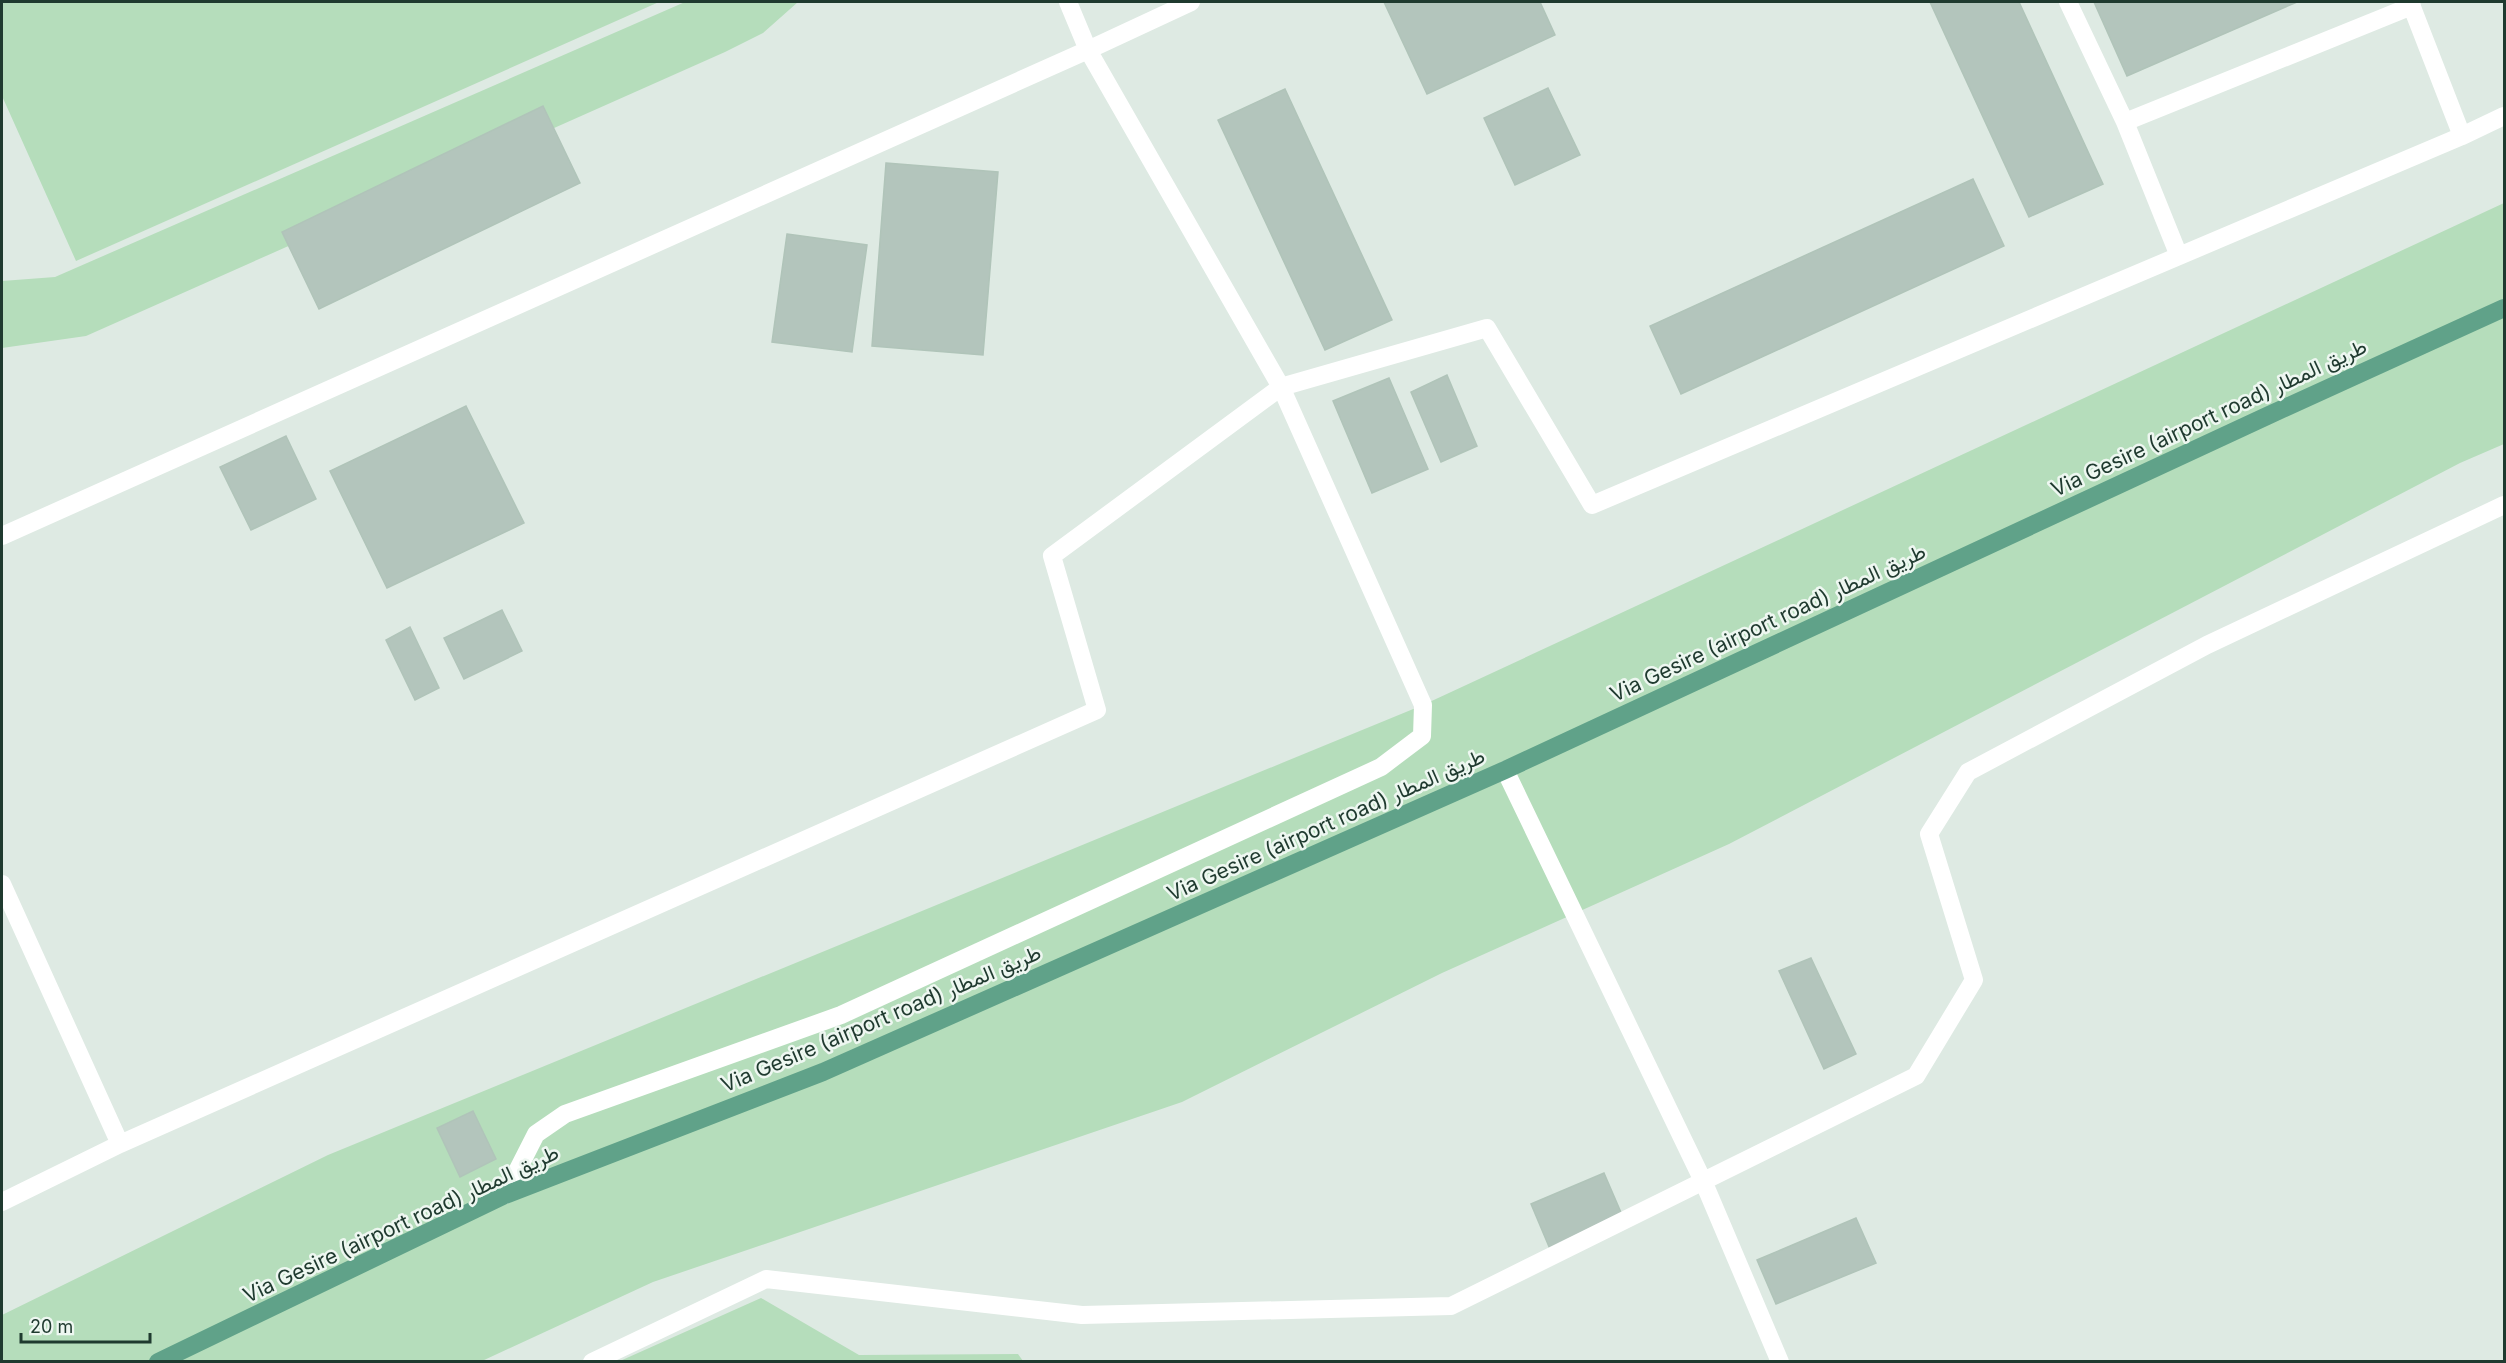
<svg xmlns="http://www.w3.org/2000/svg" width="2506" height="1363" viewBox="0 0 2506 1363" font-family="Inter,Vazirmatn,sans-serif">
<style>
.green{fill:#b5ddbb}
.building{fill:#b3c5bc;stroke:#b0c4b9;stroke-width:1.5}
.lines{fill:none;stroke-linecap:round;stroke-linejoin:round}
.minor{stroke:#fff;stroke-width:18}
.major{stroke:#60a289;stroke-width:18}
.labels{text-anchor:middle;stroke-width:5;stroke-linejoin:round;paint-order:stroke}
.street-label{font-size:21px;fill:#1f3a2f;stroke:#eef7f1}
</style>
<rect width="100%" height="100%" fill="#deeae3"/>
<!-- green -->
<path class="green" d="M2,2H659L76,261L2,96Z
M685,2H798L763,33L725,52L86,336L2,348V281L55,277Z
M2504,203V444L2460,463L1729,844L1442,973L1182,1102L653,1282L482,1361L2,1362V1315L328,1155L1423,705Z
M761,1298L859,1355L1018,1354L1023,1361H620Z"/>
<!-- building -->
<path class="building" d="M1384,2H1540L1555,35L1427,94Z
M1930,2H2019L2103,184L2029,217Z
M2094,2H2297L2127,76Z
M1548,88L1580,155L1515,185L1484,118Z
M1285,89L1392,320L1325,350L1218,120Z
M543,106L580,183L319,309L282,232Z
M886,163L998,172L983,355L872,346Z
M1973,179L2004,246L1681,394L1650,326Z
M787,234L867,245L852,352L772,342Z
M1447,375L1477,446L1441,462L1411,392Z
M1389,378L1428,469L1372,493L1333,401Z
M466,406L524,523L387,588L330,471Z
M286,436L316,499L251,530L220,467Z
M502,610L522,651L464,679L444,638Z
M410,627L439,688L415,700L386,640Z
M1811,958L1856,1054L1824,1069L1779,971Z
M473,1111L496,1159L460,1177L437,1128Z
M1604,1173L1623,1217L1550,1249L1531,1204Z
M1856,1218L1876,1263L1776,1304L1757,1260Z"/>
<g class="lines">
<!-- minor -->
<path class="minor" d="M2068,2L2125,122L2412,6
M2125,122L2179,256
M2462,136L2504,116
M2,536L1088,50L1191,2
M1505,770L1704,1183L1780,1362
M2,884L120,1144
M505,1195L536,1134L565,1114L841,1015L1381,767L1422,736L1423,705L1281,387L1088,50L1068,2
M2,1202L120,1144L1097,710L1052,556L1281,387L1487,328L1592,505L2462,136L2410,2
M592,1362L766,1279L1082,1315L1451,1306L1916,1076L1974,980L1929,834L1968,772L2207,645L2504,505"/>
<!-- major -->
<path class="major" d="M158,1362L505,1195L823,1072L1505,770L2267,416L2504,308"/>
</g>
<g class="labels">
<!-- street labels -->
<g class="street-label">
<text transform="translate(2209 418) rotate(-25)" y="7">Via Gesire (airport road) طريق المطار</text>
<text transform="translate(1768 623) rotate(-25)" y="7">Via Gesire (airport road) طريق المطار</text>
<text transform="translate(1326 825) rotate(-24)" y="7">Via Gesire (airport road) طريق المطار</text>
<text transform="translate(881 1019) rotate(-23)" y="7">Via Gesire (airport road) طريق المطار</text>
<text transform="translate(401 1224) rotate(-25)" y="7">Via Gesire (airport road) طريق المطار</text>
</g>
</g>
<!-- border -->
<rect width="2506" height="1363" fill="none" stroke="#1f3a2f" stroke-width="6"/>
<!-- scale -->
<path d="M21 1333v9h129v-9" fill="none" stroke="#1f3a2f" stroke-width="3"/>
<text x="30" y="1333" font-size="18" fill="#1f3a2f" stroke="#eef7f1" stroke-width="4.5" paint-order="stroke">20 m</text>
</svg>
